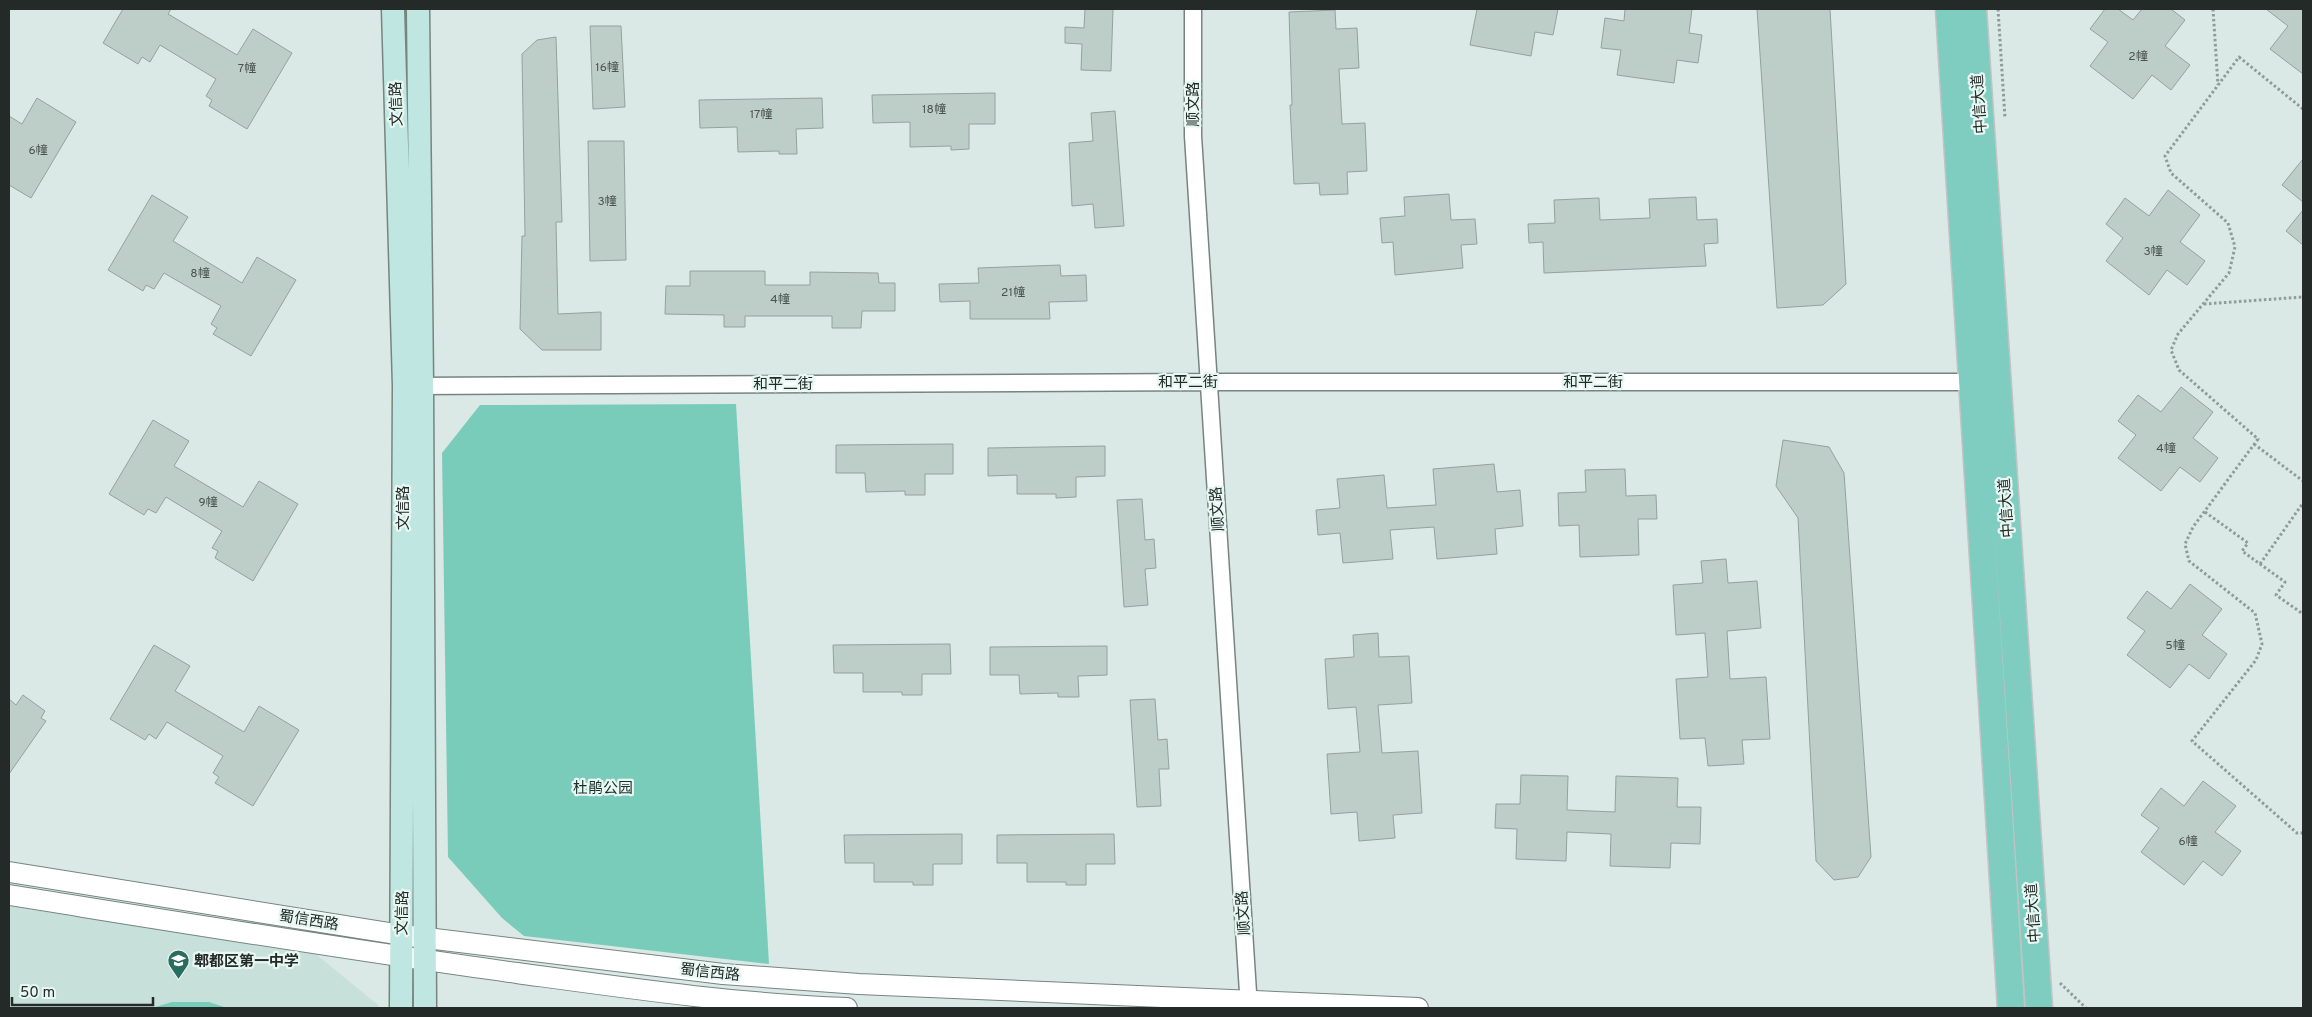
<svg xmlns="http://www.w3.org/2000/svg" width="2312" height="1017" viewBox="0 0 2312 1017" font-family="Overpass,'Noto Sans SC',sans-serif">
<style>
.built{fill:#c7e0d9}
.green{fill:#7accba}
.building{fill:#bdcdc8;stroke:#93a29e}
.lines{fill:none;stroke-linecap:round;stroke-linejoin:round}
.minor-casing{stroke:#778581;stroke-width:19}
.tertiary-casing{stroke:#778581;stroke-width:22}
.secondary-casing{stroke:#778581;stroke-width:25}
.primary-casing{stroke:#c2c3c3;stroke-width:29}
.path{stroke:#909b98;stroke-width:3;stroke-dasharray:2.5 2.5;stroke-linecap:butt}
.minor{stroke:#fff;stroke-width:16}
.tertiary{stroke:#fff;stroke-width:20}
.secondary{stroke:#bfe6e0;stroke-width:22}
.primary{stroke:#7fcdc0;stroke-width:26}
.labels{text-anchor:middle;stroke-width:4.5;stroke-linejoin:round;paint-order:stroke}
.number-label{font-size:12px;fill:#4a5350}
.street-label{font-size:15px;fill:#242a28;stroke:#e7f7f2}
.park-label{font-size:15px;fill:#1a2f2b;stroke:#e7f7f2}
.poi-label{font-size:15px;font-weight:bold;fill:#242a28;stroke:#e7f7f2;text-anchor:start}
</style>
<rect width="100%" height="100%" fill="#dae9e5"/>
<!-- built -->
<path class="built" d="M9,906L317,955L378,1005V1008H9Z"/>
<!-- green -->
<path class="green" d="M736,404L769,964L524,936L502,918L448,857L442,453L480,405Z
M172,1002H209L227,1008H152Z"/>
<!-- building -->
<path class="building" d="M123,9H171L168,14L237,55L253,29L292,53L247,129L209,106L212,100L206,96L216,79L160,45L150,62L142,57L138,64L103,43Z
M1085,9H1113L1111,71L1081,70L1082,44L1065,43V27L1084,28Z
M1477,9H1558L1553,35L1535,32L1531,56L1470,45Z
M1625,9H1692L1689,33L1702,35L1698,63L1677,60L1674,83L1617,75L1621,50L1601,48L1605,18L1624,21Z
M1757,9H1830L1846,284L1823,305L1777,308Z
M2105,9H2118L2133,20L2142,9H2171L2185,20L2165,46L2190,65L2171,90L2152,75L2133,99L2090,66L2108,42L2090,29Z
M2266,9H2303V74L2270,49L2288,26Z
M1335,10L1336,29L1357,28L1359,68L1339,69L1342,124L1365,123L1367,171L1347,172L1348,194L1320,195L1319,183L1294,184L1290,105H1292L1289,12Z
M590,26H621L625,107L593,109Z
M556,37L562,222H556L558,314L601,312V350H542L520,329L522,236H525L522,54L537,40Z
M995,93V124H969V149L951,150V146L910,147V122L873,123L872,95Z
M37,98L76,122L31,198L9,185V116L22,124Z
M822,98L823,128L796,129L797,154H779V151L738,152L737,127L700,128L699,100Z
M1115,111L1124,226L1095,228L1093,204L1072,206L1069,143L1093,141L1091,113Z
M588,141H624L626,260L590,261Z
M2303,159V202L2282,185Z
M2168,190L2200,215L2180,242L2205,261L2187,285L2167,270L2149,295L2106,261L2123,238L2106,224L2125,198L2149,216Z
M1449,194L1451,220L1475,219L1477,244L1461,245L1463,268L1395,275L1393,242L1382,243L1380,218L1405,216L1404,197Z
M152,195L188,217L173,241L242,283L257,257L296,280L251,356L213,334L217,328L211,324L221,306L164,273L154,289L146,285L143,291L108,270Z
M1696,197L1697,220L1717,219L1718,243L1704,244L1706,266L1544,273L1543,242L1529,243L1528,224L1555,223L1554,200L1599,198L1600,220L1650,218L1649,199Z
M2303,210V245L2286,231Z
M1060,265L1061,276L1086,275L1087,301L1049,302L1050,319H970V301L940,302L939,284L979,283L978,268Z
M690,271H765V285H810V272L878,273L879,283H895V311H862L861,328H832V316H745V327H724V315L665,314L666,286H690Z
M2181,387L2213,412L2193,438L2218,458L2200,482L2180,467L2161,491L2118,458L2136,435L2118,421L2138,395L2161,412Z
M153,420L189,441L174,466L243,507L259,481L298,504L253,581L215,558L218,551L212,548L222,531L166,497L156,513L148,509L144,515L109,494Z
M1783,440L1829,447L1844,473L1871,857L1858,877L1834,880L1816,861L1798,518L1776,486Z
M953,444V474H925V495H905V491L866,492L865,473H836V445Z
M1105,446V476L1076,477V497L1056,498V494H1017V475L988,476V448Z
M1494,464L1497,492L1520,490L1523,526L1495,529L1497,554L1437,559L1434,527L1390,530L1393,559L1343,563L1340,533L1318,535L1316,510L1340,508L1337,479L1384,475L1387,508L1436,505L1433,469Z
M1625,469L1626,496L1656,495L1657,519H1638L1639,555L1580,557L1579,525L1559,526L1558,493L1586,492L1585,470Z
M1142,499L1145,540L1154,539L1156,568L1145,569L1148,605L1124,607L1117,500Z
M1726,559L1728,583L1757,581L1761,628L1727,631L1730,679L1766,677L1770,739L1742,740L1744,764L1708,766L1705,738L1680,739L1676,679L1708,677L1705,633L1676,635L1673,585L1703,583L1701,561Z
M2190,584L2222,609L2202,635L2227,654L2209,679L2189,664L2170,688L2127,655L2145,631L2127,618L2147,591L2171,609Z
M1378,633L1379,657L1409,656L1412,703L1378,705L1382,753L1418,751L1422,813L1393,815L1395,838L1359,841L1357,812L1331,814L1327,754L1360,752L1356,707L1328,709L1325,659L1354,657L1353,635Z
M950,644L951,674H922V695H902V692H863V673H834L833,645Z
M154,645L190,666L175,691L244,732L259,706L299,730L253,806L215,783L219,777L213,773L223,756L167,722L156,739L149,734L145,740L110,719Z
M1107,646V675L1078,676L1079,697H1058V693L1020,694L1019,675H990V647Z
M23,695L45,711L41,718L46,721L9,774V699L16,705Z
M1155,699L1158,740L1167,739L1169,769H1159L1161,806L1137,807L1130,700Z
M1521,775L1568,776L1567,810L1615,812L1616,776L1678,778L1677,807H1701L1700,844L1671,843L1670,868L1610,866L1611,834L1567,832L1566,861L1516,859L1517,829L1495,828L1496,804H1520Z
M2203,781L2236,806L2215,832L2241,851L2222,876L2203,861L2184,885L2141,852L2159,828L2141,815L2161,788L2184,806Z
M962,834V864H933V885H913V882H874V863H845L844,835Z
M1114,834L1115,864H1086V885H1066V882H1027V863H997V835Z"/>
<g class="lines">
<defs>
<path id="minor" d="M1193,9V136L1249,1008
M412,386L1209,382H1972"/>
<path id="tertiary" d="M9,872L402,935L723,974L859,984L1418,1008
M9,895C178,922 348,950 517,973C627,988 737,1004 847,1008"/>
<path id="secondary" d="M393,9L404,386L401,1008
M418,9L422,385L425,1008"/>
<path id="primary" d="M1949,9L2011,1008
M1973,9L2039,1008"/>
</defs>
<!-- minor casing -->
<use href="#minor" class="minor-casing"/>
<!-- tertiary casing -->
<use href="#tertiary" class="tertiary-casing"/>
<!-- secondary casing -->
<use href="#secondary" class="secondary-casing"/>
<!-- primary casing -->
<use href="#primary" class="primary-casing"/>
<!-- path -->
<path class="path" d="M1998,9L2005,118
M2213,9L2218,85
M2303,109L2239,57L2165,156L2171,173L2228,223L2235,247L2229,273L2178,334L2171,350L2179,370L2258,439L2193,527L2185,544L2189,561L2255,613L2262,644L2256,660L2192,741L2297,833H2303
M2204,304L2303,297
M2254,444L2303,481
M2205,512L2248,543L2242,551L2285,582L2276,595L2303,614
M2260,564L2303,503
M2060,983L2086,1008"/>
<!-- minor -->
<use href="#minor" class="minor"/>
<!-- tertiary -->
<use href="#tertiary" class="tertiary"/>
<!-- secondary -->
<use href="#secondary" class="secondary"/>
<!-- primary -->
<use href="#primary" class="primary"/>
</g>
<!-- icons -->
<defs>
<symbol id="school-pin" viewBox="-11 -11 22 30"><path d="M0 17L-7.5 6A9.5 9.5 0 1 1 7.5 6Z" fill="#296d60" stroke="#e7f7f2"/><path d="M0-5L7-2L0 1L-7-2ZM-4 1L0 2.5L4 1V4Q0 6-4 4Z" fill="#fff"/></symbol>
</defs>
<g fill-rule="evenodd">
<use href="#school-pin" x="166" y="948" width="25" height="34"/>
</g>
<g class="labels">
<!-- number labels -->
<g class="number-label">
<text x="2138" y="60">2幢</text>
<text x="607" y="71">16幢</text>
<text x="247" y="72">7幢</text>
<text x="934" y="113">18幢</text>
<text x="761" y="118">17幢</text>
<text x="38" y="154">6幢</text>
<text x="607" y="205">3幢</text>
<text x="2153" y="255">3幢</text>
<text x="200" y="277">8幢</text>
<text x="1013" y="296">21幢</text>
<text x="780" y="303">4幢</text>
<text x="2166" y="452">4幢</text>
<text x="208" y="506">9幢</text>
<text x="2175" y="649">5幢</text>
<text x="2188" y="845">6幢</text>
</g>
<!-- street labels -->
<g class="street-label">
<text transform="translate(396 104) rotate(-92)" y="5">文信路</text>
<text transform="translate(1193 104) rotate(-90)" y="5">顺文路</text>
<text transform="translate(1979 104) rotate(-94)" y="5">中信大道</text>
<text x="1188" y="387">和平二街</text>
<text x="1593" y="387">和平二街</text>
<text x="783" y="389">和平二街</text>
<text transform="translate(403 508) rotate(-90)" y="5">文信路</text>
<text transform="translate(2006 508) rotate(-94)" y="5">中信大道</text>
<text transform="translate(1217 509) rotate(-94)" y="5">顺文路</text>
<text transform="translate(402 913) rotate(-89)" y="5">文信路</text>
<text transform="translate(1243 913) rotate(-94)" y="5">顺文路</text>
<text transform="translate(2033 913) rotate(-94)" y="5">中信大道</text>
<text transform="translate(309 920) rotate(9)" y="5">蜀信西路</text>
<text transform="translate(710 972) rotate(6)" y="5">蜀信西路</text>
</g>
<!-- park labels -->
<g class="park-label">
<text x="603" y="793">杜鹃公园</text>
</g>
<!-- poi labels -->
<g class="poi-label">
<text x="194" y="966">郫都区第一中学</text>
</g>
</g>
<!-- border -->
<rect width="2312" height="1017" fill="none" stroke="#242a28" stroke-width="20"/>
<!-- scale -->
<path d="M12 997v8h141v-8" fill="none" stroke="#242a28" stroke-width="2.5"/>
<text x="20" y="997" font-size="15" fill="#242a28" stroke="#e7f7f2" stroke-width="4" paint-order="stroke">50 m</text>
</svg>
